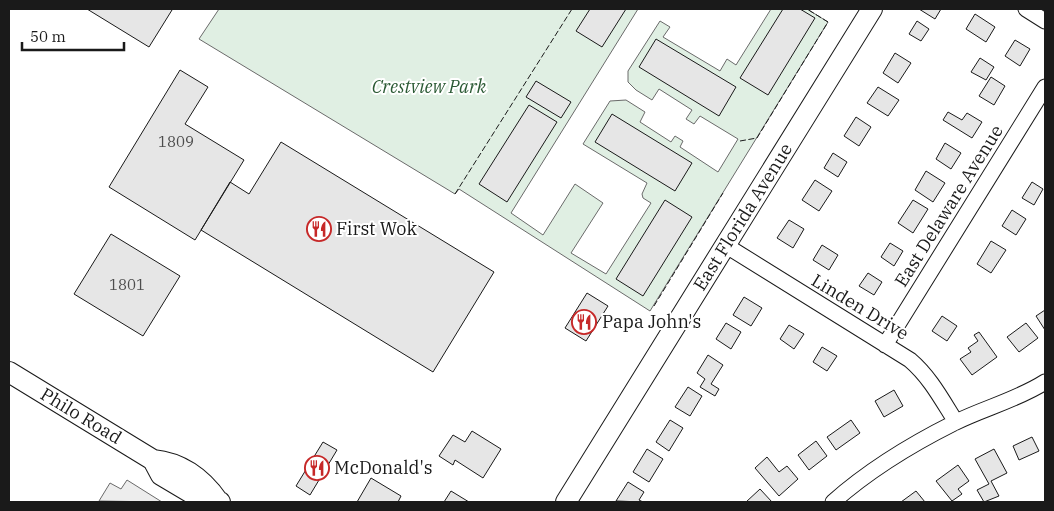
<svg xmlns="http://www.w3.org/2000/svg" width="1054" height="511" viewBox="0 0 1054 511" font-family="'IBM Plex Serif',serif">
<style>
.green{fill:#e0efe3;stroke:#6a6a6a}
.parking{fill:#ededed;stroke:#6a6a6a}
.building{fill:#e6e6e6;stroke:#1a1a1a}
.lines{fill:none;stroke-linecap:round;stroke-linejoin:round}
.minor-casing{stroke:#1a1a1a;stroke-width:17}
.major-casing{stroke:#1a1a1a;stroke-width:22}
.minor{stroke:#fff;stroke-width:15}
.major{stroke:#fff;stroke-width:20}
.fence{stroke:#1a1a1a;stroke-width:1;stroke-dasharray:6 2.5;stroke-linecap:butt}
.labels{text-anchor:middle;stroke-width:4;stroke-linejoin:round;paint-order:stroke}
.number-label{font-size:15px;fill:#4d4d4d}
.park-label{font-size:18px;font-style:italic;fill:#2b5a34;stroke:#fff}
.street-label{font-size:18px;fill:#1a1a1a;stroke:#fff}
.poi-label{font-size:18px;fill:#1a1a1a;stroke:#fff;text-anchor:start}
</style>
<rect width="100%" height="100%" fill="#fff"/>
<!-- green -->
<path class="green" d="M219,9H638L511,213L543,235L575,184L603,203L571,253L606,274L651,203L643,198L642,194L647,183L583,144L610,101L626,100L645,112L640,122L671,142L675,136L683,141L680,147L718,172L738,139L700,116L694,124L686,119L692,110L659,89L652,100L636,90L628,82V71L660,21L670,27L663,37L720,71L727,59L736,65L771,9H807L828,22L650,311L459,189L455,194L199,39Z"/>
<!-- parking -->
<path class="parking" d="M127,480L162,502L99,501L110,483L121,489Z"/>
<!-- building -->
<path class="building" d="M87,9H169L172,10L149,47Z
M590,9H626L602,47L576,31Z
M783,9H800L815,18L768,95L740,78Z
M919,9H941L935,19Z
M975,14L995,27L986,42L966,29Z
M917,21L929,29L921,41L909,34Z
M656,39L736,87L719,116L639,67Z
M1015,40L1030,49L1020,66L1005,56Z
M895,53L911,63L898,83L883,73Z
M980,58L994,67L986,80L971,72Z
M180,70L208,87L185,124L244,160L195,240L109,187Z
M991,77L1005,86L994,105L979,96Z
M536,81L571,102L561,118L526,97Z
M878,87L899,100L888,116L867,103Z
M529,105L557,122L507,202L479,184Z
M948,112L962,120L967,113L982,122L972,138L943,120Z
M612,114L692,163L675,191L595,142Z
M856,117L871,127L859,146L844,136Z
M281,142L494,272L433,372L201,230L230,182L249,194Z
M945,143L961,153L951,169L936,159Z
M833,153L847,162L838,177L824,168Z
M926,171L945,183L933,202L915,190Z
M815,180L832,191L819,211L802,200Z
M1032,182L1043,189L1034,205L1022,198Z
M665,200L692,217L643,296L616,279Z
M913,200L928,209L913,233L898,223Z
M1012,210L1026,219L1016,235L1002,226Z
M789,220L804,229L793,248L777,238Z
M111,234L180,276L143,336L74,294Z
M991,241L1006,250L991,273L977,264Z
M890,243L903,251L894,266L881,257Z
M822,245L838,255L829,270L813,260Z
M868,273L882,282L874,295L859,286Z
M587,293L608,306L586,341L565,328Z
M744,297L762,308L751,326L733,315Z
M1045,310V330L1036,316Z
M942,316L957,326L947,341L932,331Z
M726,323L741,332L731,349L716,339Z
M1026,323L1038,338L1019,352L1007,337Z
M789,325L804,334L794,349L780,339Z
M979,332L997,357L972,375L960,359L971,352L968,348L978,341L974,335Z
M822,347L837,356L827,371L813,362Z
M708,355L723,365L711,384L719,389L715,396L700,387L705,379L697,373Z
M688,387L702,396L690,416L675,407Z
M894,390L903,406L884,417L875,401Z
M670,420L683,428L669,451L656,442Z
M851,420L860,433L836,450L827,437Z
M472,431L501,449L483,478L455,460L453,465L439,456L453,435L465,442Z
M1032,437L1039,451L1019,460L1013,446Z
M816,441L827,456L809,470L798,455Z
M323,442L337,450L310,495L296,486Z
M647,449L663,459L649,482L633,472Z
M994,449L1007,473L991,481L999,496L984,502L977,490L989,484L975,459Z
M767,457L779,472L787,466L798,479L779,496L755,468Z
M958,465L969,481L958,489L962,494L952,501L936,481Z
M371,478L401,496L398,502H357Z
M628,482L644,492L639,500L643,502L616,501Z
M760,489L772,502H746Z
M451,491L469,502H444Z
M916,491L925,502H901Z"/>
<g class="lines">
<defs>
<path id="minor" d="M1026,9L1045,21
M725,245L910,360C930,377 942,400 956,422
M885,345L1045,87
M833,502C868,471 912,444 954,423C984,408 1017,400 1045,382"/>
<path id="major" d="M9,372L153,460C182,463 202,478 218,501
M153,460L161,475L198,497L220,502
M566,502L872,9"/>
</defs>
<!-- minor casing -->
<use href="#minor" class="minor-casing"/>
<!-- major casing -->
<use href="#major" class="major-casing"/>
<!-- minor -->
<use href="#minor" class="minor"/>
<!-- major -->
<use href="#major" class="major"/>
<!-- fence -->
<path class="fence" d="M740,141L757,138L828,22L807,9
M455,194L572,9
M654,306L723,193"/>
</g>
<!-- icons -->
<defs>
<symbol id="restaurant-ring" viewBox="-11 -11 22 22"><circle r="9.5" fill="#fff" stroke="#c62828" stroke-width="1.5"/><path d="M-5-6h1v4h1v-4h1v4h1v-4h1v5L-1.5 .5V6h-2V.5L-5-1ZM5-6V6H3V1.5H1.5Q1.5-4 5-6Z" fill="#c62828"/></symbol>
</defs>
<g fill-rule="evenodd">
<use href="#restaurant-ring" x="305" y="215" width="28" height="28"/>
<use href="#restaurant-ring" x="570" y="308" width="28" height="28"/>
<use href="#restaurant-ring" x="303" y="454" width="28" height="28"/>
</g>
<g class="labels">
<!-- number labels -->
<g class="number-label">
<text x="176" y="147">1809</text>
<text x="127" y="290">1801</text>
</g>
<!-- park labels -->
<g class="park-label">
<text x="429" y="93">Crestview Park</text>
</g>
<!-- street labels -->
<g class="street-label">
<text transform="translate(949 206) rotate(-58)" y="6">East Delaware Avenue</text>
<text transform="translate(743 217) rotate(-58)" y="6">East Florida Avenue</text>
<text transform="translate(860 307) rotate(31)" y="6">Linden Drive</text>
<text transform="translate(81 416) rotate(31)" y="6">Philo Road</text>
</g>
<!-- poi labels -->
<g class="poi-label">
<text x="336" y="235">First Wok</text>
<text x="602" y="328">Papa John's</text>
<text x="334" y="474">McDonald's</text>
</g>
</g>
<!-- border -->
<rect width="1054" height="511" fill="none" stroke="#1a1a1a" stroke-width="20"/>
<!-- scale -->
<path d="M22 42v8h102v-8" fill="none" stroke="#1a1a1a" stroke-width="2.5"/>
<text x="30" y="42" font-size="15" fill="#1a1a1a" stroke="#ffffff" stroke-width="4" paint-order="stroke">50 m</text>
</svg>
